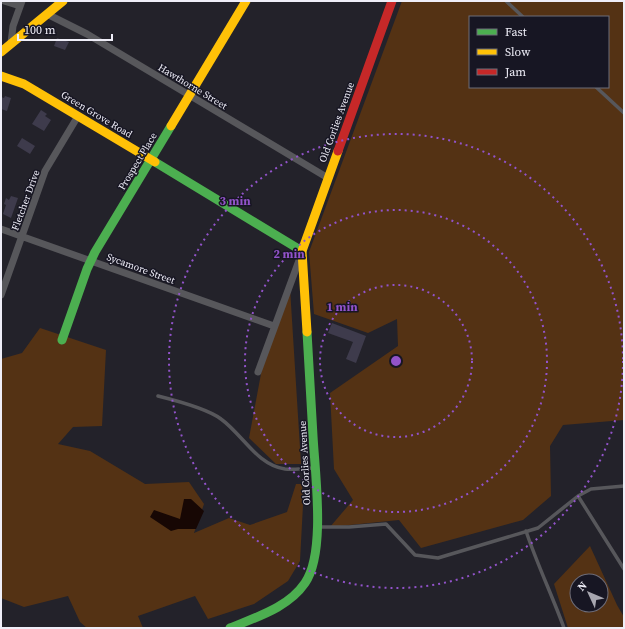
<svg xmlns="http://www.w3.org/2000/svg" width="625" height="629" viewBox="0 0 625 629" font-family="'Source Serif 4',serif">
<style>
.green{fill:#543214;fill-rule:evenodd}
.water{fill:#170704}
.building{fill:#3e3b4c}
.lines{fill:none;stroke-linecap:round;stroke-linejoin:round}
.lane{stroke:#57575b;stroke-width:3.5}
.street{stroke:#57575b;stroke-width:7}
.fast{stroke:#4caf50;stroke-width:9}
.slow{stroke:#ffc107;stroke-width:9}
.jam{stroke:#c62828;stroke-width:9}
.ring{fill:none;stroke:#9253ca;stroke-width:2;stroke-dasharray:2 4}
.labels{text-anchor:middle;stroke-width:3;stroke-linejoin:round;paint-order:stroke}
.street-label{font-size:10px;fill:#efeef8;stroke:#171623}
.centre{fill:#9253ca;stroke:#171623;stroke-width:2}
.ring-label{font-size:12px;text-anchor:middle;font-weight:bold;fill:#9253ca;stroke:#171623;stroke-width:3;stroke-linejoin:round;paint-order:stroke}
</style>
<rect width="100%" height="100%" fill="#23222a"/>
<!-- green -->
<path class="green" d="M402,1H624V420L563,425L550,446L551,496L523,520L421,548L399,520L330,527L353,500L334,469L330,393L398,346L397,319L368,333L314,314L309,252ZM470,17H608V87H470Z
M290,288L301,464H276L249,438L263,363Z
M40,328L106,350L102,426L73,427L58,444L90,451L145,484L189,482L204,504L194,533L229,518L250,525L287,512L296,484H302L303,505L300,561L288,581L254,604L208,619L195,596L138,616L143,628H87L80,622L68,596L24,607L1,598V359L22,353Z
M590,546L617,605L624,617V628H568L554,584ZM577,581H601V605H577Z"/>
<!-- water -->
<path class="water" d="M184,499H191L204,511L196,529H178L171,531L150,517L154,510L180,519Z"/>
<!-- building -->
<path class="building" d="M57,38L69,42L65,50L54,46Z
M5,96L11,98L7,111L1,109V97L4,98Z
M41,110L47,114L45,116L51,120L44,131L32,124Z
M22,138L35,146L30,154L17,146Z
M11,196L18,198L11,218L3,214L6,205L4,204L6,198L9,200Z
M332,323L366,336L356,363L346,359L353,342L328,333Z"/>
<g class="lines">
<!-- lane -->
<path class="lane" d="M506,1L523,17
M596,87L624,113
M158,396C174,400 208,409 221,419C243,435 257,465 285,469C294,470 304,468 313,468
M578,496L624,569
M318,527H349L386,524L415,555L438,558L538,528L578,496L591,489L624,486
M526,531C537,564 552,595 564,628"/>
<!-- street -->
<path class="street" d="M4,1L20,6
M47,14L87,34L328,178
M11,43L13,26L22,1
M1,229L274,326
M1,295L45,171L78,116
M258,372L301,255"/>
<!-- fast -->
<path class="fast" d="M155,162L302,251
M62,340L87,269L95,252L171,126
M230,628C256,617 288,608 305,583C326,553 315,473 313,436C311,401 309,367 307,332"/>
<!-- slow -->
<path class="slow" d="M1,52L63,1
M1,76L24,84L155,162
M171,126L246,1
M307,332L302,251L338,151"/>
<!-- jam -->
<path class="jam" d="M338,151L392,1"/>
</g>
<!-- distance rings -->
<g class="ring">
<circle cx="396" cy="361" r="76"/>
<circle cx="396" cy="361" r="151"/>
<circle cx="396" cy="361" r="227"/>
</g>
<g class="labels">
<!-- street labels -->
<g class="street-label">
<text transform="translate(193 86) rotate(31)" y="4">Hawthorne Street</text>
<text transform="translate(97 114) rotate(31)" y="4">Green Grove Road</text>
<text transform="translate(336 122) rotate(-70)" y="4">Old Corlies Avenue</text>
<text transform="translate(137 161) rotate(-59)" y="4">Prospect Place</text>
<text transform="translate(25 200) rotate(-70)" y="4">Fletcher Drive</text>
<text transform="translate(141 268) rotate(20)" y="4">Sycamore Street</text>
<text transform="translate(304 463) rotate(-93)" y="4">Old Corlies Avenue</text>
</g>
</g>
<circle cx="396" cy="361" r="6" class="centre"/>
<g class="ring-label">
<text x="235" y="205">3 min</text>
<text x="289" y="258">2 min</text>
<text x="342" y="311">1 min</text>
</g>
<!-- border -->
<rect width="625" height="629" fill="none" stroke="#efeef8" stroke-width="4"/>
<!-- legend -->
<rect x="469" y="16" width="140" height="72" fill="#171623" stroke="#6d6c78"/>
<rect x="477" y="29" width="20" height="6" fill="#4caf50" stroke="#6d6c78"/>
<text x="505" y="36" font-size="12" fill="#efeef8">Fast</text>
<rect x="477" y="49" width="20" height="6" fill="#ffc107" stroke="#6d6c78"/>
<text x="505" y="56" font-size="12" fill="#efeef8">Slow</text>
<rect x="477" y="69" width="20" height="6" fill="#c62828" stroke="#6d6c78"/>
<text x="505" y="76" font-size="12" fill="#efeef8">Jam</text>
<!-- north arrow -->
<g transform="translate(589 593) rotate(314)"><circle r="19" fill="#171623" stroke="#6d6c78"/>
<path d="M0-3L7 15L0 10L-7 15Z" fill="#a8a7b0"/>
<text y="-6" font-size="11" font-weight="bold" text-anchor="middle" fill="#efeef8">N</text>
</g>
<!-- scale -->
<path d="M18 34v6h94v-6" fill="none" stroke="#efeef8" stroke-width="2"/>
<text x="24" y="34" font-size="12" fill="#efeef8" stroke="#171623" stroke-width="3" paint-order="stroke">100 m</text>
</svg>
